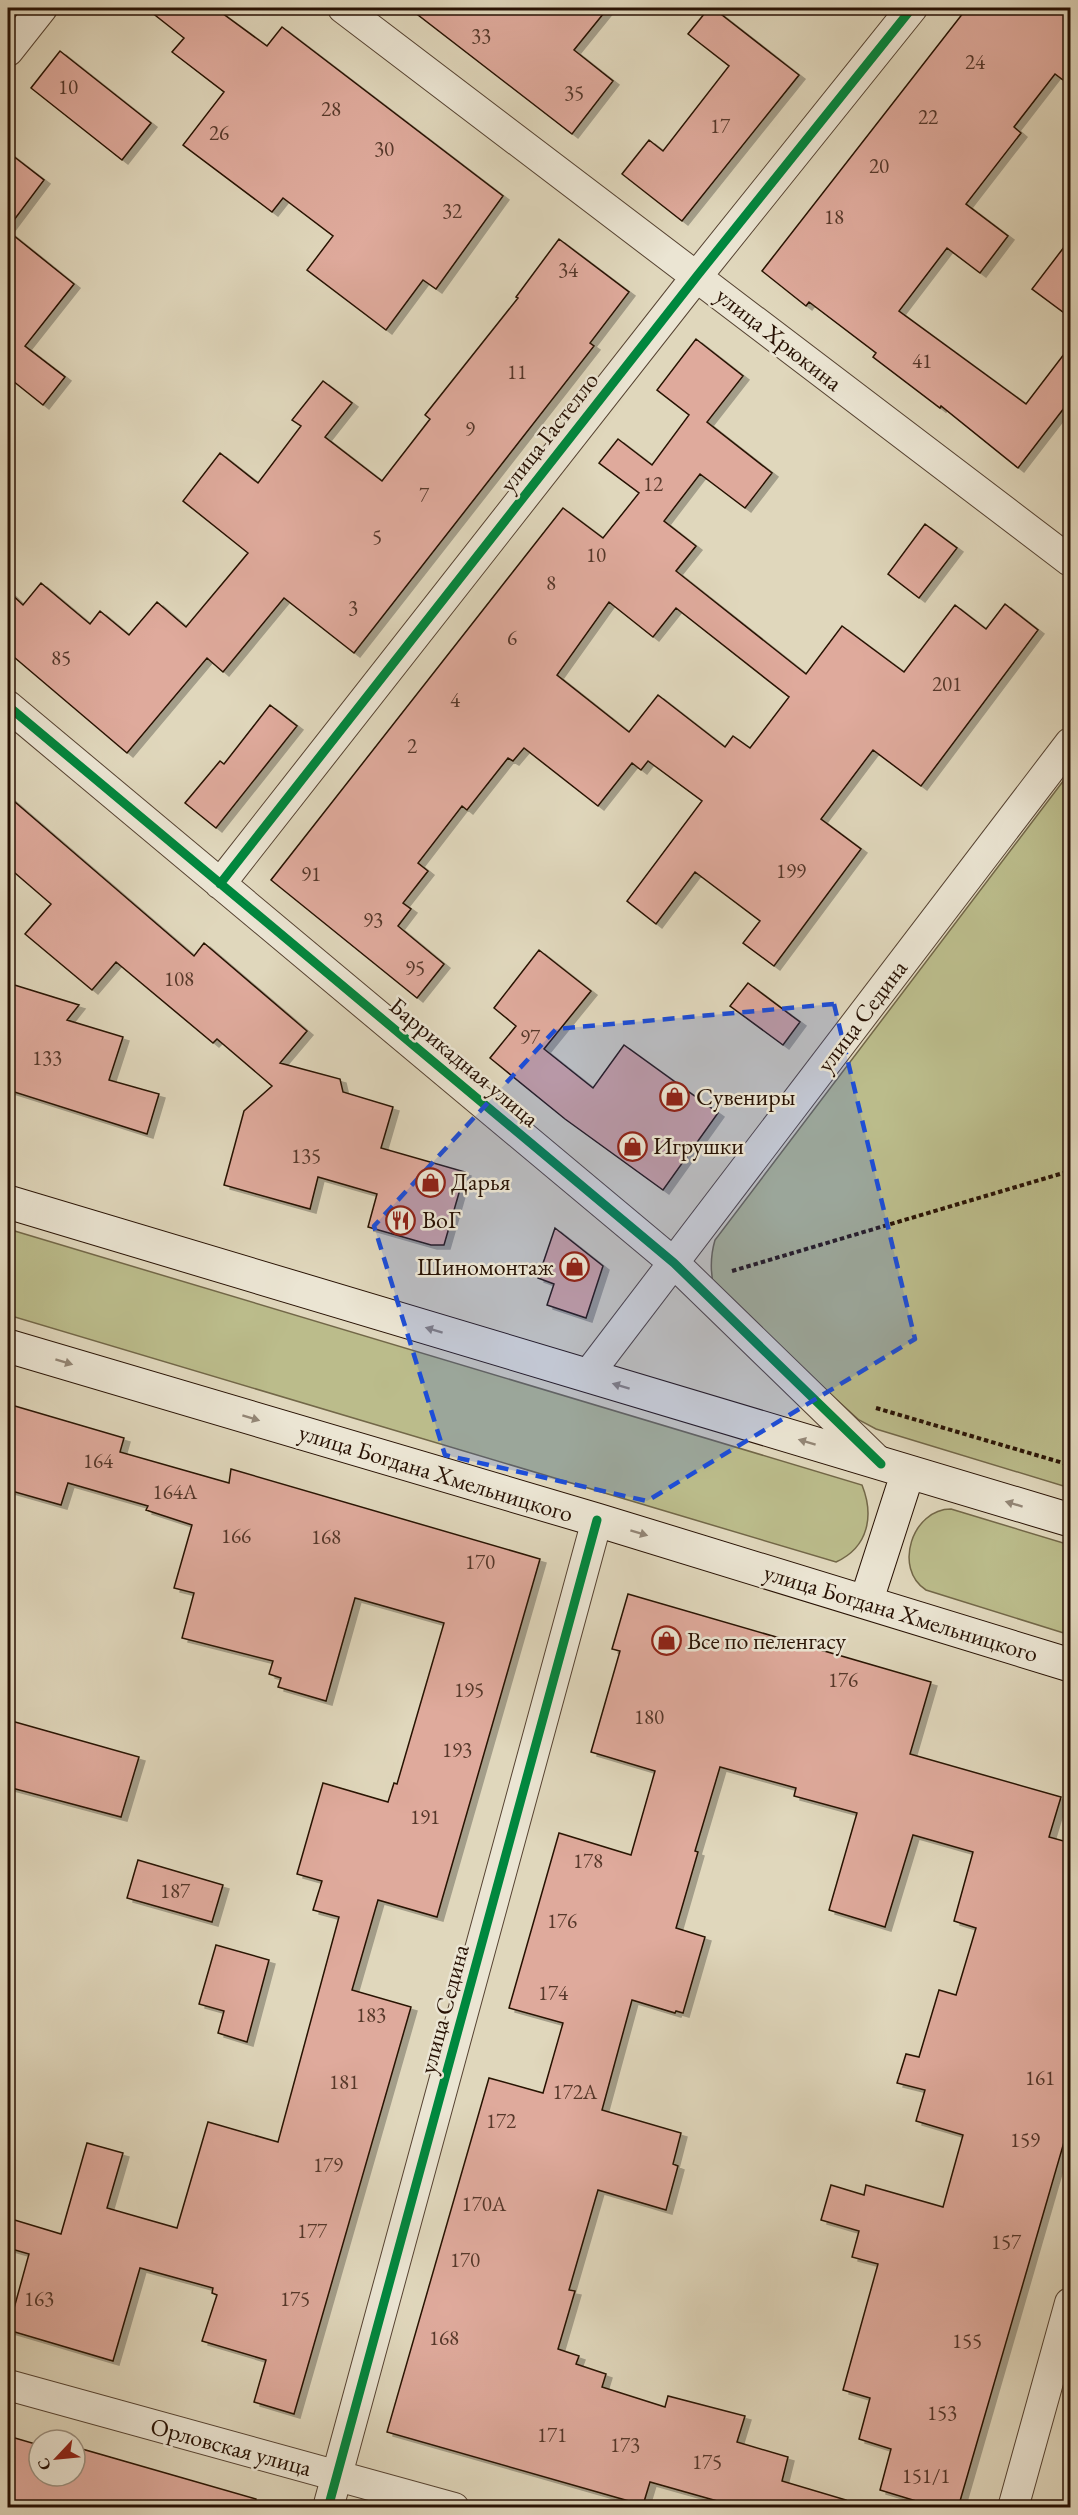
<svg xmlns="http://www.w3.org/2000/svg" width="1078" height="2515" viewBox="0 0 1078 2515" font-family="'EB Garamond',serif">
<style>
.green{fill:#bbbc8b;stroke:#726748;stroke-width:1.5}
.building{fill:#dfaa9c;stroke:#281204;stroke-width:1.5;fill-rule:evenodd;filter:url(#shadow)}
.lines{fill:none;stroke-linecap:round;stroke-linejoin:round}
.minor-casing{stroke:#564332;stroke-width:32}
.secondary-casing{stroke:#281204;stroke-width:35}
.path{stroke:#281204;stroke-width:4;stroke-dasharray:4.5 3;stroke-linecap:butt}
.minor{stroke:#ebe5d3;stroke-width:30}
.secondary{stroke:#ebe5d3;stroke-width:33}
.cycleway-casing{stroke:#ebe5d3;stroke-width:13}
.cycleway{stroke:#00873e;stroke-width:9}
.oneway{fill:#938676}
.marked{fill:#1d4ed8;fill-opacity:0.2;stroke:#1d4ed8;stroke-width:4.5;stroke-dasharray:12 8;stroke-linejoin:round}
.labels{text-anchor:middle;stroke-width:5;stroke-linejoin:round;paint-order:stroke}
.number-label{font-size:21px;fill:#56382a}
.street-label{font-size:24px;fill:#281204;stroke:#ebe5d3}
.poi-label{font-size:24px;fill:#281204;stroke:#ebe5d3;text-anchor:start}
</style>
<defs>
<filter id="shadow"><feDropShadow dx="6" dy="4" stdDeviation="0" flood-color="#0004"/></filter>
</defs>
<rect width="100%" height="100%" fill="#e0d7bc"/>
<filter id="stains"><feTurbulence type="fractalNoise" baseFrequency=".00333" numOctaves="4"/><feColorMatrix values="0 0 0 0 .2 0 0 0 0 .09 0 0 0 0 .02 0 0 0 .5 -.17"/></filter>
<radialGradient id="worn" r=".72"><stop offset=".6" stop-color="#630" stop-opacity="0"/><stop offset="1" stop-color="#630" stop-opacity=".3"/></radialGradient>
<!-- green -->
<path class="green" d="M1070,772V1488L876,1429L859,1420L714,1288C710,1271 710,1257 715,1240Z
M8,1229L862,1485C874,1515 869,1547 836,1562L8,1315Z
M951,1509L1070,1545V1635L926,1590C893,1569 912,1509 951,1509Z"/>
<!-- building -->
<path class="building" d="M146,8H215L267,46L282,27L503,196L436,289L423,280L386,330L307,270L333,236L283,198L272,212L183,145L224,92L172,52L184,38Z
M409,8H608L574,50L613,81L572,134Z
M709,8H713L799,75L682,221L622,174L649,140L663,151L729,66L688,34Z
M967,8H1071V86L1055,74L1014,127L1021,133L966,204L1008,236L980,273L947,248L899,311L1026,404L1071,345V399L1018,468L941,406L940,408L873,357L876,353L809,302L806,306L762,271Z
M60,51L151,123L122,160L31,88Z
M8,152L44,180L8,228Z
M8,231L74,284L25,346L65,377L43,405L8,377Z
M1071,238V318L1032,289Z
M559,239L629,292L590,343L594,346L354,653L284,598L223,672L207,658L127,753L8,652V591L23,605L41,583L90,624L100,611L129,635L157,602L186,627L248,553L183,501L220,453L258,483L301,426L292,420L323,381L352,403L325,437L382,481L430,419L425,415L518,298L516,297Z
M696,339L743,376L707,422L772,473L745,508L700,474L664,521L696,546L676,571L806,674L842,626L904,672L955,605L986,629L1005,604L1038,630L921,786L873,750L821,819L861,849L774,966L743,943L760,921L695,872L656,924L627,901L702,801L648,761L641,770L632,763L598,806L524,748L513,761L508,758L467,810L462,806L418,863L428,871L403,903L411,909L398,926L444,964L417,998L271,880L563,508L603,538L639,493L599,463L618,439L652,465L689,415L657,390ZM609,602L653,637L676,608L789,697L750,748L733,736L725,747L658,695L629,732L557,675Z
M925,524L957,548L919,598L888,574Z
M270,705L297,726L216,828L185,803L220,761L224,764Z
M8,796L194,956L204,943L307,1031L280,1063L340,1079L343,1092L393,1107L381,1148L465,1172L444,1245H431L368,1227L377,1194L318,1177L310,1209L224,1185L244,1111L272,1086L217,1039L213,1043L116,962L92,990L25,934L51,904L8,867Z
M539,950L591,991L544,1049L593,1088L624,1045L718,1113L663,1190L565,1119L490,1058L516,1026L494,1008Z
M8,983L79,1005L67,1020L123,1037L109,1080L159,1094L147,1134L8,1090Z
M748,983L800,1022L783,1045L730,1006Z
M555,1228L603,1266L586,1318L547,1305L554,1284L538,1278Z
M8,1404L124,1438L120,1452L229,1483L231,1469L540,1559L437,1917L378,1900L352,1990L411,2007L294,2414L254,2402L266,2360L202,2341L217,2295L212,2293L213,2288L140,2268L113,2361L8,2330L29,2254L8,2248V2218L61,2234L87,2143L123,2153L107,2208L177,2228L208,2122L278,2142L339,1917L313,1910L322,1881L297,1874L323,1783L388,1802L394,1783L397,1784L444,1623L355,1598L326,1701L278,1687L281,1678L269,1674L273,1661L182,1638L194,1593L174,1588L192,1525L146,1510L148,1506L68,1483L61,1505L8,1490Z
M628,1594L931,1682L910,1754L1061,1797L1049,1837L1071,1843V2118L958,2508H939L880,2490L891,2449L859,2439L870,2398L843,2390L878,2264L852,2257L859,2231L821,2220L831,2185L864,2195L866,2185L943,2207L963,2135L916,2121L925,2090L897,2083L906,2054L919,2057L939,1990L956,1995L976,1928L954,1921L973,1852L913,1835L885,1927L829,1910L857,1813L794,1796L796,1788L720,1767L695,1851L698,1852L676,1928L705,1937L683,2013L676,2011L675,2013L632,2000L602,2110L681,2133L673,2164L678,2166L666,2210L598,2190L569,2290L575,2291L558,2349L579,2356L576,2364L606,2374L602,2387L665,2407L668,2396L745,2416L737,2442L788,2457L782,2481L846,2500L844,2508H742L650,2482L643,2505L387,2432L489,2078L543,2093L563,2023L509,2008L559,1833L631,1855L655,1771L591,1752L620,1651L612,1649Z
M8,1720L139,1757L121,1817L8,1787Z
M138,1860L223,1885L212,1922L127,1898Z
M216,1945L269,1960L247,2042L218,2033L224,2011L199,2004Z
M8,2436L39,2445V2476H75V2456L79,2458L82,2449L256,2499L254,2508H8Z"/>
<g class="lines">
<defs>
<path id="minor" d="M343,8L1070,561
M8,51L42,8
M8,706L674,1263L881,1464
M220,884L697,276L912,8
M587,1376L1070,743
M8,2385L454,2508
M328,2508L597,1520
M1013,2508L1070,2303"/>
<path id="secondary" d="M8,1202L1070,1520
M8,1346L597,1520L1070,1665
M866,1602L908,1472"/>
</defs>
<!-- minor casing -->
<use href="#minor" class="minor-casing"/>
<!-- secondary casing -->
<use href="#secondary" class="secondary-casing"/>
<!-- path -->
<path class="path" d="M732,1271L1070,1171
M876,1408L1070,1465"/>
<!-- minor -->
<use href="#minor" class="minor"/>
<!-- secondary -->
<use href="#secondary" class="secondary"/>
<defs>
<path id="cycleway" d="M8,706L674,1263L881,1464
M220,884L697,276L912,8
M328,2508L597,1520"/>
</defs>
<!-- cycleway casing -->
<use href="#cycleway" class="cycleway-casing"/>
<!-- cycleway -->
<use href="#cycleway" class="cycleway"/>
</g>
<!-- one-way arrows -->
<defs><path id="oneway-solid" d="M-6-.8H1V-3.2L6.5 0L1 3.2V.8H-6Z" transform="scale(1.5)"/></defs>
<g class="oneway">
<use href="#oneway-solid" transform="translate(434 1330) rotate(-163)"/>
<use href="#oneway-solid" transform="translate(64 1362) rotate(17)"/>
<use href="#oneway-solid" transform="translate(621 1386) rotate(-163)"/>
<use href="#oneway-solid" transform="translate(251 1418) rotate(17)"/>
<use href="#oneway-solid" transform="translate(807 1442) rotate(-163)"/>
<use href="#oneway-solid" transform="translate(1014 1504) rotate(-163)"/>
<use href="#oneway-solid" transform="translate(639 1533) rotate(17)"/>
</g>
<!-- marked area -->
<path class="marked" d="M834,1004L915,1339L647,1501L445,1455L374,1226L556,1029Z"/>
<!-- icons -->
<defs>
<symbol id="shop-ring" viewBox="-11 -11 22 22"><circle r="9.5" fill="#ebe5d3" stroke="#8f2418" stroke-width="1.5"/><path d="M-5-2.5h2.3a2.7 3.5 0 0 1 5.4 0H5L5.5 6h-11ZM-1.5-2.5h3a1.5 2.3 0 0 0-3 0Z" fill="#8f2418"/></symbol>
<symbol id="restaurant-ring" viewBox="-11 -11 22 22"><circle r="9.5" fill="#ebe5d3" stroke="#8f2418" stroke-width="1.5"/><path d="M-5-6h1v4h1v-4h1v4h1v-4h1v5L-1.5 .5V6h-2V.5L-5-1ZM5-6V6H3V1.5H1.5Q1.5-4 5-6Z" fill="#8f2418"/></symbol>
</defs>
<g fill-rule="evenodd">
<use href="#shop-ring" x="658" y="1080" width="33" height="33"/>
<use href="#shop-ring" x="616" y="1130" width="33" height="33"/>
<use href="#shop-ring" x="414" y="1166" width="33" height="33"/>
<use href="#restaurant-ring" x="384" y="1204" width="33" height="33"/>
<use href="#shop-ring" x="558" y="1250" width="33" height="33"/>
<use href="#shop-ring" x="650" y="1624" width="33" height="33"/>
</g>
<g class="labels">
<!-- number labels -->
<g class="number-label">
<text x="481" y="43">33</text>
<text x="975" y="69">24</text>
<text x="68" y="94">10</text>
<text x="574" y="100">35</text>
<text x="331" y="116">28</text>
<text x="928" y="124">22</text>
<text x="720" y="133">17</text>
<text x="219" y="140">26</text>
<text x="384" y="156">30</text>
<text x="879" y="173">20</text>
<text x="452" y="218">32</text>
<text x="834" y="224">18</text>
<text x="568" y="277">34</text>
<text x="922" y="368">41</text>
<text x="517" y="379">11</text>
<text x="470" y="436">9</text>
<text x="653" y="491">12</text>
<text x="424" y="502">7</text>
<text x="377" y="544">5</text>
<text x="596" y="562">10</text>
<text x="551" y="590">8</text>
<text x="353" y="615">3</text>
<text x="512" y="645">6</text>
<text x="61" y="665">85</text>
<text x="947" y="691">201</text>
<text x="455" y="707">4</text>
<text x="412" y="753">2</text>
<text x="791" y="878">199</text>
<text x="311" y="881">91</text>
<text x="373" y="927">93</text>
<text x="415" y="975">95</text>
<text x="179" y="986">108</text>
<text x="530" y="1044">97</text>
<text x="47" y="1065">133</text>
<text x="306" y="1163">135</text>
<text x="98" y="1468">164</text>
<text x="175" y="1499">164А</text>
<text x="236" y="1543">166</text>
<text x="326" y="1544">168</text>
<text x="480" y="1569">170</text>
<text x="843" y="1687">176</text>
<text x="469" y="1697">195</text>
<text x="649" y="1724">180</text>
<text x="457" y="1757">193</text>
<text x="425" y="1824">191</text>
<text x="588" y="1868">178</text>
<text x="175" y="1898">187</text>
<text x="562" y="1928">176</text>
<text x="553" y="2000">174</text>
<text x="371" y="2022">183</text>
<text x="1040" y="2085">161</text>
<text x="344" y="2089">181</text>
<text x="575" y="2099">172А</text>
<text x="501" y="2128">172</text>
<text x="1025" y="2147">159</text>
<text x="328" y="2172">179</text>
<text x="484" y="2211">170А</text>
<text x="312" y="2238">177</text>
<text x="1006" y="2249">157</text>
<text x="465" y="2267">170</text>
<text x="39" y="2306">163</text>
<text x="295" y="2306">175</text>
<text x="444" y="2345">168</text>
<text x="967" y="2348">155</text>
<text x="942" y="2420">153</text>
<text x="552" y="2442">171</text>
<text x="625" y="2452">173</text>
<text x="707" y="2469">175</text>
<text x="926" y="2483">151/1</text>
</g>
<!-- street labels -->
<g class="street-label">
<text transform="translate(779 339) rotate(38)" y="8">улица Хрюкина</text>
<text transform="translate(549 432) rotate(-52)" y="8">улица Гастелло</text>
<text transform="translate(862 1016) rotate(-53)" y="8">улица Седина</text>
<text transform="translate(464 1062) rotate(40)" y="8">Баррикадная улица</text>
<text transform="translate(436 1473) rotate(17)" y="8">улица Богдана Хмельницкого</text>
<text transform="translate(901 1613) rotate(17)" y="8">улица Богдана Хмельницкого</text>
<text transform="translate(444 2009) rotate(-75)" y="8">улица Седина</text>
<text transform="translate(231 2447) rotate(15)" y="8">Орловская улица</text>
</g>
<!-- poi labels -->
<g class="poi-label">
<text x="696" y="1105">Сувениры</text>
<text x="653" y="1154">Игрушки</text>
<text x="451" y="1190">Дарья</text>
<text x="422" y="1228">ВоГ</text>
<text x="554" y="1275" text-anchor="end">Шиномонтаж</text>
<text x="687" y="1649">Все по пеленгасу</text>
</g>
</g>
<!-- margin -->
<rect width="1078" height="2515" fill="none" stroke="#e0d7bc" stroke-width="30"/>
<rect x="9" y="9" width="1060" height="2497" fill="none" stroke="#281204" stroke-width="3"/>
<rect x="15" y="15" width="1048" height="2485" fill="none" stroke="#281204" stroke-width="1.5"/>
<!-- north arrow -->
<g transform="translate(57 2458) rotate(244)"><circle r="28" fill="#ebe5d3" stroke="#9d9180" stroke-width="1.5"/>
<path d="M0-4.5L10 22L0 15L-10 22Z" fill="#8f2418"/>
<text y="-9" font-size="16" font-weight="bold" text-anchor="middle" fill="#281204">С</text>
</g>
<rect width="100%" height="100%" filter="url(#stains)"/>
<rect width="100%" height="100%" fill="url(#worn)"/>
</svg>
